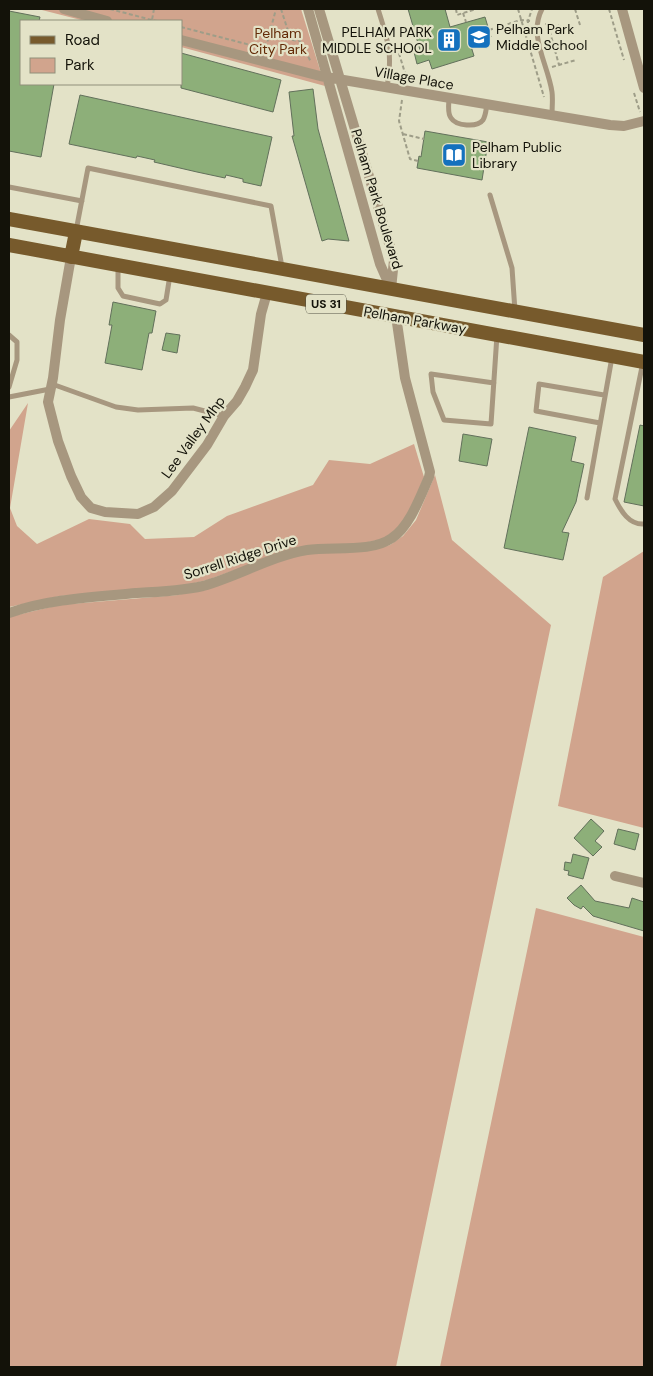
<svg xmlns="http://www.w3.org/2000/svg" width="653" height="1376" viewBox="0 0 653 1376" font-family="'DM Sans',sans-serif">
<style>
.green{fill:#d1a48d}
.building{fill:#8daf79;stroke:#62705b}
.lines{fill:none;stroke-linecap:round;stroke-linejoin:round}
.path{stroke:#9e9d88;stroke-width:2;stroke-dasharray:4 2.5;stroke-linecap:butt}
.service{stroke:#a7977f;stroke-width:5}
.minor{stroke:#a7977f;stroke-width:10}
.primary{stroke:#775a2c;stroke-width:14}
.labels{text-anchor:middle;stroke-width:4.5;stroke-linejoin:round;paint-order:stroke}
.shield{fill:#e3e2c7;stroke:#515042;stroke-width:1}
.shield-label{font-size:12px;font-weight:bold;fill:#131209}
.poi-label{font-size:14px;fill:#131209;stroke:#e3e2c7;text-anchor:start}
.park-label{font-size:14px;fill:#632b07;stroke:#e3e2c7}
.street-label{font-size:14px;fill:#131209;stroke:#e3e2c7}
</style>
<rect width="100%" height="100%" fill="#e3e2c7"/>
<!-- green -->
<path class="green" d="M38,9H301L325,86L181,47V21H85Z
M28,403L10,508L17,526L37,544L89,519L130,524L145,539L194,537L227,516L313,485L329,460L370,464L414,444L424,477L411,508L400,527L387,538L364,543L277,555L207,580L178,587L60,596L9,607V431Z
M435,475L452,540L551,625L396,1367H9V617L59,605L178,595L300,554L366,551L390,545L403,536L416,520Z
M644,551V828L558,806L603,577Z
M536,908L644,937V1367H440Z"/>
<!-- building -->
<path class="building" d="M408,9H445L450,27L485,17L491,37L470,43L474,56L432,69L429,60L417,64L414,52L420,50Z
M9,11L40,17L39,21H21V84H54L41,157L9,151Z
M181,53L281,80L273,112L181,88Z
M313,89L318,129L349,241L328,239L322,241L292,136H294L289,92Z
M80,95L272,137L261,186L243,182V179L226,175L225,178L197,172L154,162L155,160L137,156L136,158L69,144Z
M425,131L488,142L482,180L417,168L419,156L421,157Z
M113,302L156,311L152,333H149L142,370L105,363L112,325H109Z
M166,333L180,335L177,353L162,350Z
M640,425L644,426V506L624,502Z
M529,427L576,437L571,461L584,464L576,502L562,532L569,533L563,560L504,548Z
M463,434L492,439L487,466L459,461Z
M591,819L604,831L595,841L602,847L593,856L574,838Z
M618,829L639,834L635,850L614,844Z
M573,854L589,858L583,879L568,875L569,871L564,870L565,862L571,863Z
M581,885L595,901L629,908L632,898L644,902V931L593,916L583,906L581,909L574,905L567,898Z"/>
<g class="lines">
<!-- path -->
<path class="path" d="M110,9L152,20
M154,9L152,20L157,21
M281,9L290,37L293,40L300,41L311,62
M456,9L457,15L476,9
M518,9L544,97
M575,9L580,25
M609,9L624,60
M463,13L466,22
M545,24L557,25L567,29
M548,25L559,65
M181,27L258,47L267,43L276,9
M489,30L521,20L530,21
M527,36L528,21L532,9
M397,47L405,73L404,81
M552,67L576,60
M634,93L640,112
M402,100L399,121L410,159L418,161
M403,134L424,139"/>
<!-- service -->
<path class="service" d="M378,9C388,41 393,53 387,87
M542,9C528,36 548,64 552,92C553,99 552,107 552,115
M449,98C449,104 447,113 451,118C456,126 477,128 483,120C486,115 486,109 487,104
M9,187L82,201
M490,195L512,268L515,311
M76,231L88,168L271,206L282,267
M118,266V288L123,296L160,304L166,300L170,275
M9,335L17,342V360L9,387
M643,362L615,499C621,511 629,525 644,524
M494,383L431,374L433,392L444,420L491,424L497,335
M52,384L116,407L138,410L193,408L224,416
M9,397L50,389
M600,423L536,411L539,384L604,395
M587,498L612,357"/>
<!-- minor -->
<path class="minor" d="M64,9L107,21
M308,9L380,264L391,289L394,260L319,9
M622,9L644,88
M181,40L320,76L610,125L624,126L644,121
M71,257L60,320L53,378L48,402L58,441L71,476L81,497L91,508L105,512L138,514L154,507L172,491L207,445L224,416L237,401L245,387L253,370L261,314L267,293
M9,613C49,599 93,597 136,593C158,592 181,591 203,586C239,576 271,556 307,550C332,546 371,553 392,538C410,526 420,497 429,477L430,472L405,378L396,316
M615,876L644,883"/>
<!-- primary -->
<path class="primary" d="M9,219L644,335
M9,245L644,362
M71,257L76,232"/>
</g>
<!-- icons -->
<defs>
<symbol id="school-square" viewBox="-11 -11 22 22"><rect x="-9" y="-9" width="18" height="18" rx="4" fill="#1471be" stroke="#e3e2c7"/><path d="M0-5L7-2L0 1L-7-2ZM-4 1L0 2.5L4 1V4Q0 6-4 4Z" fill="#fff"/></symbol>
<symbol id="building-square" viewBox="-11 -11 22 22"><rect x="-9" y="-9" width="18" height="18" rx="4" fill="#1471be" stroke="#e3e2c7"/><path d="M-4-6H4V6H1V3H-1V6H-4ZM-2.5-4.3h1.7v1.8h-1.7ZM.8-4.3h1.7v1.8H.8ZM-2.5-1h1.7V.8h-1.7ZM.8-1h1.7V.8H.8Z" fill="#fff"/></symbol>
<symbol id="library-square" viewBox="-11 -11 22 22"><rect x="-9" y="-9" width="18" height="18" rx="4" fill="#1471be" stroke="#e3e2c7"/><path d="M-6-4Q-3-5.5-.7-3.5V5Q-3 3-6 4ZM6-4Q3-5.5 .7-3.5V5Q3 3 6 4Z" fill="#fff"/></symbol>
</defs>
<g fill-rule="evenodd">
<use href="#school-square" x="465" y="23" width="28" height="28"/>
<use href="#building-square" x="435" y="26" width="28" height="28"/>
<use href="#library-square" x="440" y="141" width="28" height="28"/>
</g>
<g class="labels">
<!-- shield labels -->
<rect class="shield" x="306" y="294.5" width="40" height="19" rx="4"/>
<g class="shield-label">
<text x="326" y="308">US 31</text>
</g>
<!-- poi labels -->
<g class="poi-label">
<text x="496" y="34">Pelham Park<tspan x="496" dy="16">Middle School</tspan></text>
<text x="432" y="37" text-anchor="end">PELHAM PARK<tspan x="432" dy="16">MIDDLE SCHOOL</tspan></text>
<text x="472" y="152">Pelham Public<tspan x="472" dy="16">Library</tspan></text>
</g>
<!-- park labels -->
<g class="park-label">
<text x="278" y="38">Pelham<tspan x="278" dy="16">City Park</tspan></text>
</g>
<!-- street labels -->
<g class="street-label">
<text transform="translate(414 78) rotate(10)" y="5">Village Place</text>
<text transform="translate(377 199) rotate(73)" y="5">Pelham Park Boulevard</text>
<text transform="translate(415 320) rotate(10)" y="5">Pelham Parkway</text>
<text transform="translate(193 437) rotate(-54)" y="5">Lee Valley Mhp</text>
<text transform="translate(240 557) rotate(-18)" y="5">Sorrell Ridge Drive</text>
</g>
</g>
<!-- border -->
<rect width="653" height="1376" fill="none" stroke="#131209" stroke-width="20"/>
<!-- legend -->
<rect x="20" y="20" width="162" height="65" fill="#e3e2c7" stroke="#908f7b"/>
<rect x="30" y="36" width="25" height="8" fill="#775a2c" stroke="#908f7b"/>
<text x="65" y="45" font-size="15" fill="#131209">Road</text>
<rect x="30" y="58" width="25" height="15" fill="#d1a48d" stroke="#908f7b"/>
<text x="65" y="70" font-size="15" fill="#131209">Park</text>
</svg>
